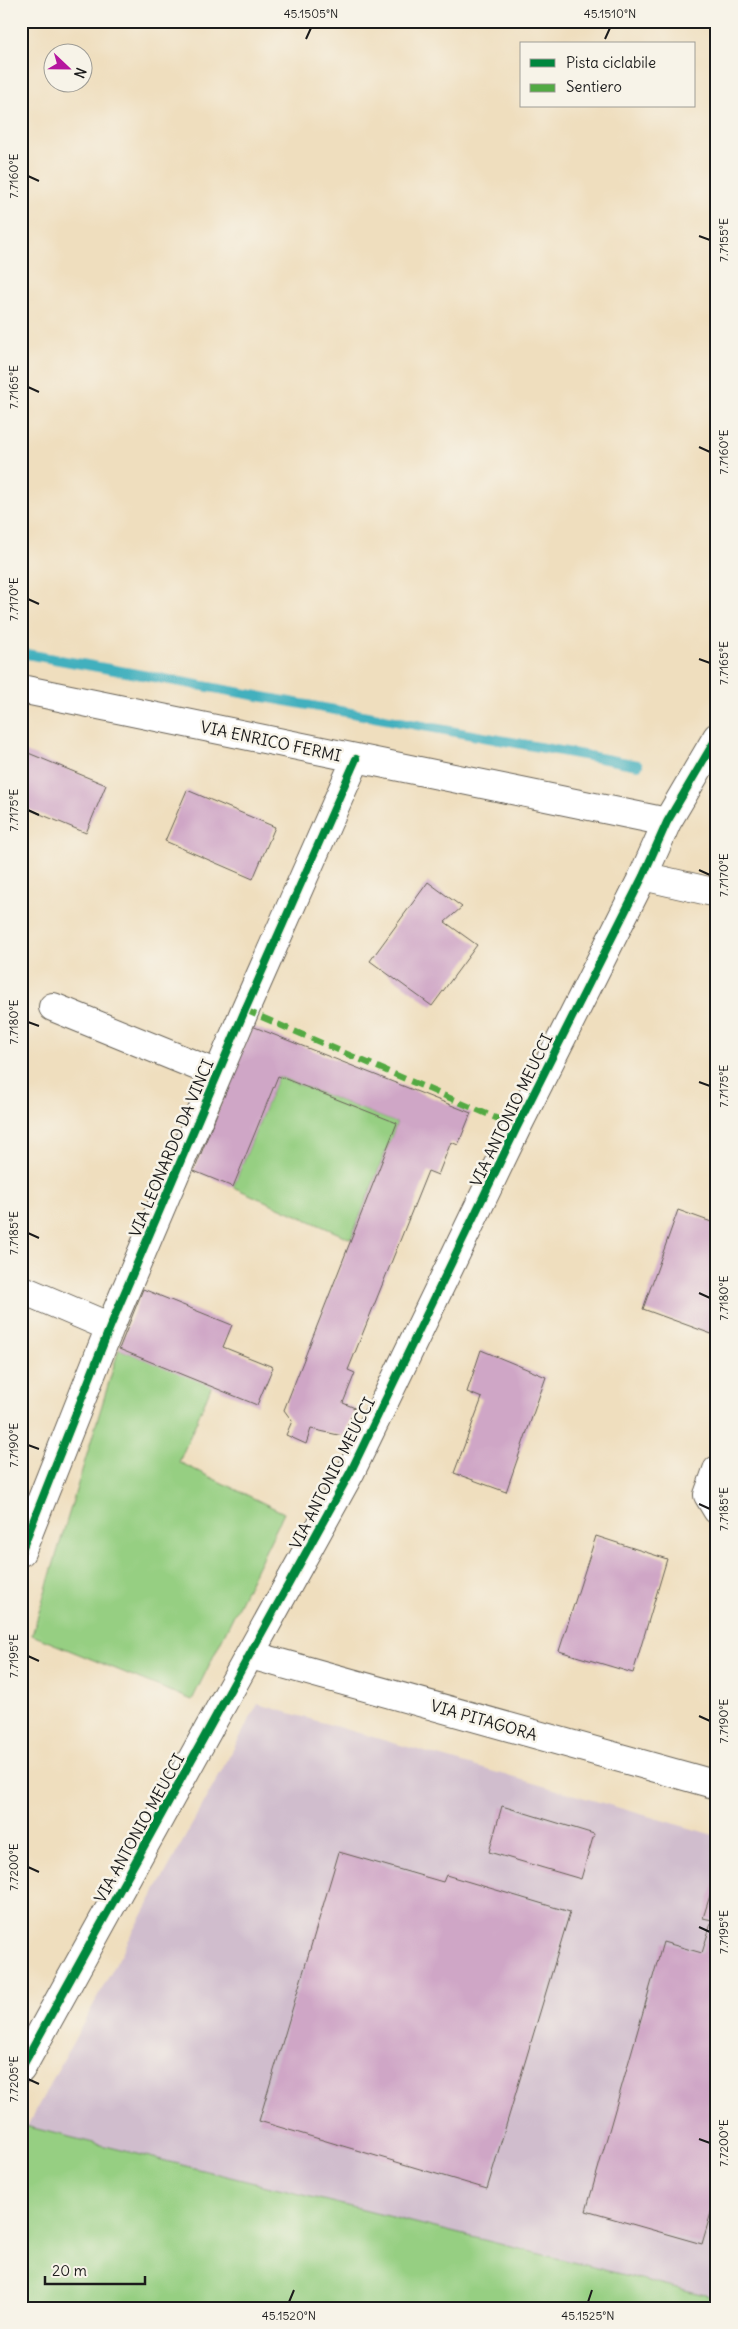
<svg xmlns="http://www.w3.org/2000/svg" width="738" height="2329" viewBox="0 0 738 2329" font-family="Delius,sans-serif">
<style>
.industrial{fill:#d0bdcd}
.green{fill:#96cf82;stroke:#59764f}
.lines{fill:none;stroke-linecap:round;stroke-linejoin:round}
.stream{stroke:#42b0be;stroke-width:10}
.building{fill:#cfa6c6}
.minor-casing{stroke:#666055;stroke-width:30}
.minor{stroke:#fff;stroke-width:28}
.quiet{stroke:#52a943;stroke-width:6;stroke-dasharray:12 6;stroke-linecap:butt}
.cycleway-casing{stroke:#f7f3e8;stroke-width:11}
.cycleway{stroke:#00873e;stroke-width:8}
.ticks{fill:none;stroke:#1c1c1c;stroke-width:2}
.labels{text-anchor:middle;stroke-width:5;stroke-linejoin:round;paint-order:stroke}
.street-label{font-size:16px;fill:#1c1c1c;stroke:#f7f3e8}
.neatline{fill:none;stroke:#1c1c1c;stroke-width:2}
.ticks-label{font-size:12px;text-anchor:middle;fill:#1c1c1c}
</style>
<rect width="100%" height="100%" fill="#f7f3e8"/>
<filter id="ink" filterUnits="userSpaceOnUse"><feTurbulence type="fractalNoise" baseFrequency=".02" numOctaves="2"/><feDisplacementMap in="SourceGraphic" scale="10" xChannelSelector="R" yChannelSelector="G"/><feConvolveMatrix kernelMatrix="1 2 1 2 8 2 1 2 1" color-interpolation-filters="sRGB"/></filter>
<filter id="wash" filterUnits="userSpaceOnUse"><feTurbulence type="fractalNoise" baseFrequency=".0096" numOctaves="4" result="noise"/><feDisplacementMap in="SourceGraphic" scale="20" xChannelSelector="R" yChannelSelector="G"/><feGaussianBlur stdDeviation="1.12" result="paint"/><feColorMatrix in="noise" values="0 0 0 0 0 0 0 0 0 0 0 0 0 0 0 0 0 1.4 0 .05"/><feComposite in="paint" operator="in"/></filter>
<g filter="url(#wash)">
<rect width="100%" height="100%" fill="#efdebe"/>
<!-- industrial -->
<path class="industrial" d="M258,1704L717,1836V2298L26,2128Z"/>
<!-- green -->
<path class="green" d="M278,1076L397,1123L351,1239L233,1187Z
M119,1349L212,1385L179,1462L284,1513L192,1700L32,1635Z
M21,2125L717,2298V2308H21Z"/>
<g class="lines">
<!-- stream -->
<path class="stream" d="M21,653L638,765"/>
</g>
<g id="blocks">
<!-- building -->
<path class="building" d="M21,750L106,785L86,833L21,806Z
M187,790L275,827L253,879L165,841Z
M428,882L462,907L445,922L477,945L432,1006L370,961Z
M252,1026L471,1113L458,1145L451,1142L438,1175L428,1171L348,1370L355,1373L343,1403L355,1408L343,1436L311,1429L306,1444L286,1435L292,1421L284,1410L397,1123L278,1076L233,1187L194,1171Z
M678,1210L717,1224V1336L643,1309Z
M143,1289L232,1325L223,1347L273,1367L257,1405L119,1349Z
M481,1350L546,1377L506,1492L454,1473L482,1398L467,1392Z
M596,1536L667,1559L633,1673L559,1651Z
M502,1806L594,1834L581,1879L489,1852Z
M339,1852L443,1882L446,1875L570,1912L487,2189L259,2121Z
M717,1873V2192L702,2244L586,2211L663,1942L702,1953L712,1920L703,1918Z"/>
</g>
</g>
<g filter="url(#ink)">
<use href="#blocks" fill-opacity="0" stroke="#666055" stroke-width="1"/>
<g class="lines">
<defs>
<path id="minor" d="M21,689L667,822
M643,876L717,893
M53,1007L217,1074
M21,1289L110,1327
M717,1470L708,1495L717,1510
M21,1552L110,1327L245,1010L356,759
M251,1655L717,1785
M21,2069L351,1471L517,1127L643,876L667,822L717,737"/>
</defs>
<!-- minor casing -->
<use href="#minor" class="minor-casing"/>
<!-- minor -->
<use href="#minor" class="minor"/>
<!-- quiet -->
<path class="quiet" d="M245,1010L517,1127"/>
<defs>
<path id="cycleway" d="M21,1552L110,1327L245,1010L356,759
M21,2069L351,1471L517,1127L643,876L667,822L717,737"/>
</defs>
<!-- cycleway casing -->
<use href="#cycleway" class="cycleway-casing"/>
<!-- cycleway -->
<use href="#cycleway" class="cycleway"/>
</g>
</g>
<!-- ticks -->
<path class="ticks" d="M306,39L311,28M605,39L610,28M28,176L39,181M699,236L710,240M28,387L39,392M699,447L710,452M28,599L39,604M699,659L710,663M28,810L39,815M699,870L710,875M28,1022L39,1026M699,1082L710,1086M28,1233L39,1238M699,1293L710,1298M28,1445L39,1449M699,1504L710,1509M28,1656L39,1661M699,1716L710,1721M28,1867L39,1872M699,1927L710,1932M28,2079L39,2084M699,2139L710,2143M289,2302L294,2290M588,2302L592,2290"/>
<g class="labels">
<!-- street labels -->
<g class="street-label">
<text transform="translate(271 741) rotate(12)" y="6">VIA ENRICO FERMI</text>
<text transform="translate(511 1110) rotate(-64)" y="6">VIA ANTONIO MEUCCI</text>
<text transform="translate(171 1148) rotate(-67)" y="6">VIA LEONARDO DA VINCI</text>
<text transform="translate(332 1473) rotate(-63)" y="6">VIA ANTONIO MEUCCI</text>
<text transform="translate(484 1720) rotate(16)" y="6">VIA PITAGORA</text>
<text transform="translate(139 1828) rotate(-61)" y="6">VIA ANTONIO MEUCCI</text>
</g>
</g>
<!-- margin -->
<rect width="738" height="2329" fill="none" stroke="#f7f3e8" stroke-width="55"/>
<!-- legend -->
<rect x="520" y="42" width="175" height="65" fill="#f7f3e8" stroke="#9f9d96"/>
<rect x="530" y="59" width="25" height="8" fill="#00873e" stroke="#9f9d96"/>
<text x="566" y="68" font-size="15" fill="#1c1c1c">Pista ciclabile</text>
<rect x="530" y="84" width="25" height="8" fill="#52a943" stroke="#9f9d96"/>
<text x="566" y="92" font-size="15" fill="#1c1c1c">Sentiero</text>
<!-- north arrow -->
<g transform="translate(68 68) rotate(112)"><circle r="24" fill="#f7f3e8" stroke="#9f9d96"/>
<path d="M0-4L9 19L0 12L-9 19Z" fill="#b5179e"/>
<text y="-8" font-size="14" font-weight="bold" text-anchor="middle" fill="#1c1c1c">N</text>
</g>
<!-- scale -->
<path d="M45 2276v8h100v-8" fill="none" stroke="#1c1c1c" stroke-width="2.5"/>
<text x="52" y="2276" font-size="15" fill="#1c1c1c" stroke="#f7f3e8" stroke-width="4" paint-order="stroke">20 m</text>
<rect x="28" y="28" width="682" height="2274" class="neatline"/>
<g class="ticks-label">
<text x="311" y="18">45.1505°N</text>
<text x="610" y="18">45.1510°N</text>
<text transform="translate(14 176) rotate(-90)" y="4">7.7160°E</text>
<text transform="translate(724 240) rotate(-90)" y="4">7.7155°E</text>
<text transform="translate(14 387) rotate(-90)" y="4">7.7165°E</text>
<text transform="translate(724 452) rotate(-90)" y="4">7.7160°E</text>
<text transform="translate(14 599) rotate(-90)" y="4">7.7170°E</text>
<text transform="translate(724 663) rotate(-90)" y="4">7.7165°E</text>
<text transform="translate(14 810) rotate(-90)" y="4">7.7175°E</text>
<text transform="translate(724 875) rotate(-90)" y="4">7.7170°E</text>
<text transform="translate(14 1022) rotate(-90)" y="4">7.7180°E</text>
<text transform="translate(724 1086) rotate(-90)" y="4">7.7175°E</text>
<text transform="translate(14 1233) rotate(-90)" y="4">7.7185°E</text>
<text transform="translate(724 1298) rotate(-90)" y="4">7.7180°E</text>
<text transform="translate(14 1445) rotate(-90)" y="4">7.7190°E</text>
<text transform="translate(724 1509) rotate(-90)" y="4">7.7185°E</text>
<text transform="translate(14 1656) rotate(-90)" y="4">7.7195°E</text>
<text transform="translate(724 1721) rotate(-90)" y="4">7.7190°E</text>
<text transform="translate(14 1867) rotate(-90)" y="4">7.7200°E</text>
<text transform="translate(724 1932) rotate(-90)" y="4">7.7195°E</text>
<text transform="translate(14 2079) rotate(-90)" y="4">7.7205°E</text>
<text transform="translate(724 2143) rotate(-90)" y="4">7.7200°E</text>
<text x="289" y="2320">45.1520°N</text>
<text x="588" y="2320">45.1525°N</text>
</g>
</svg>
